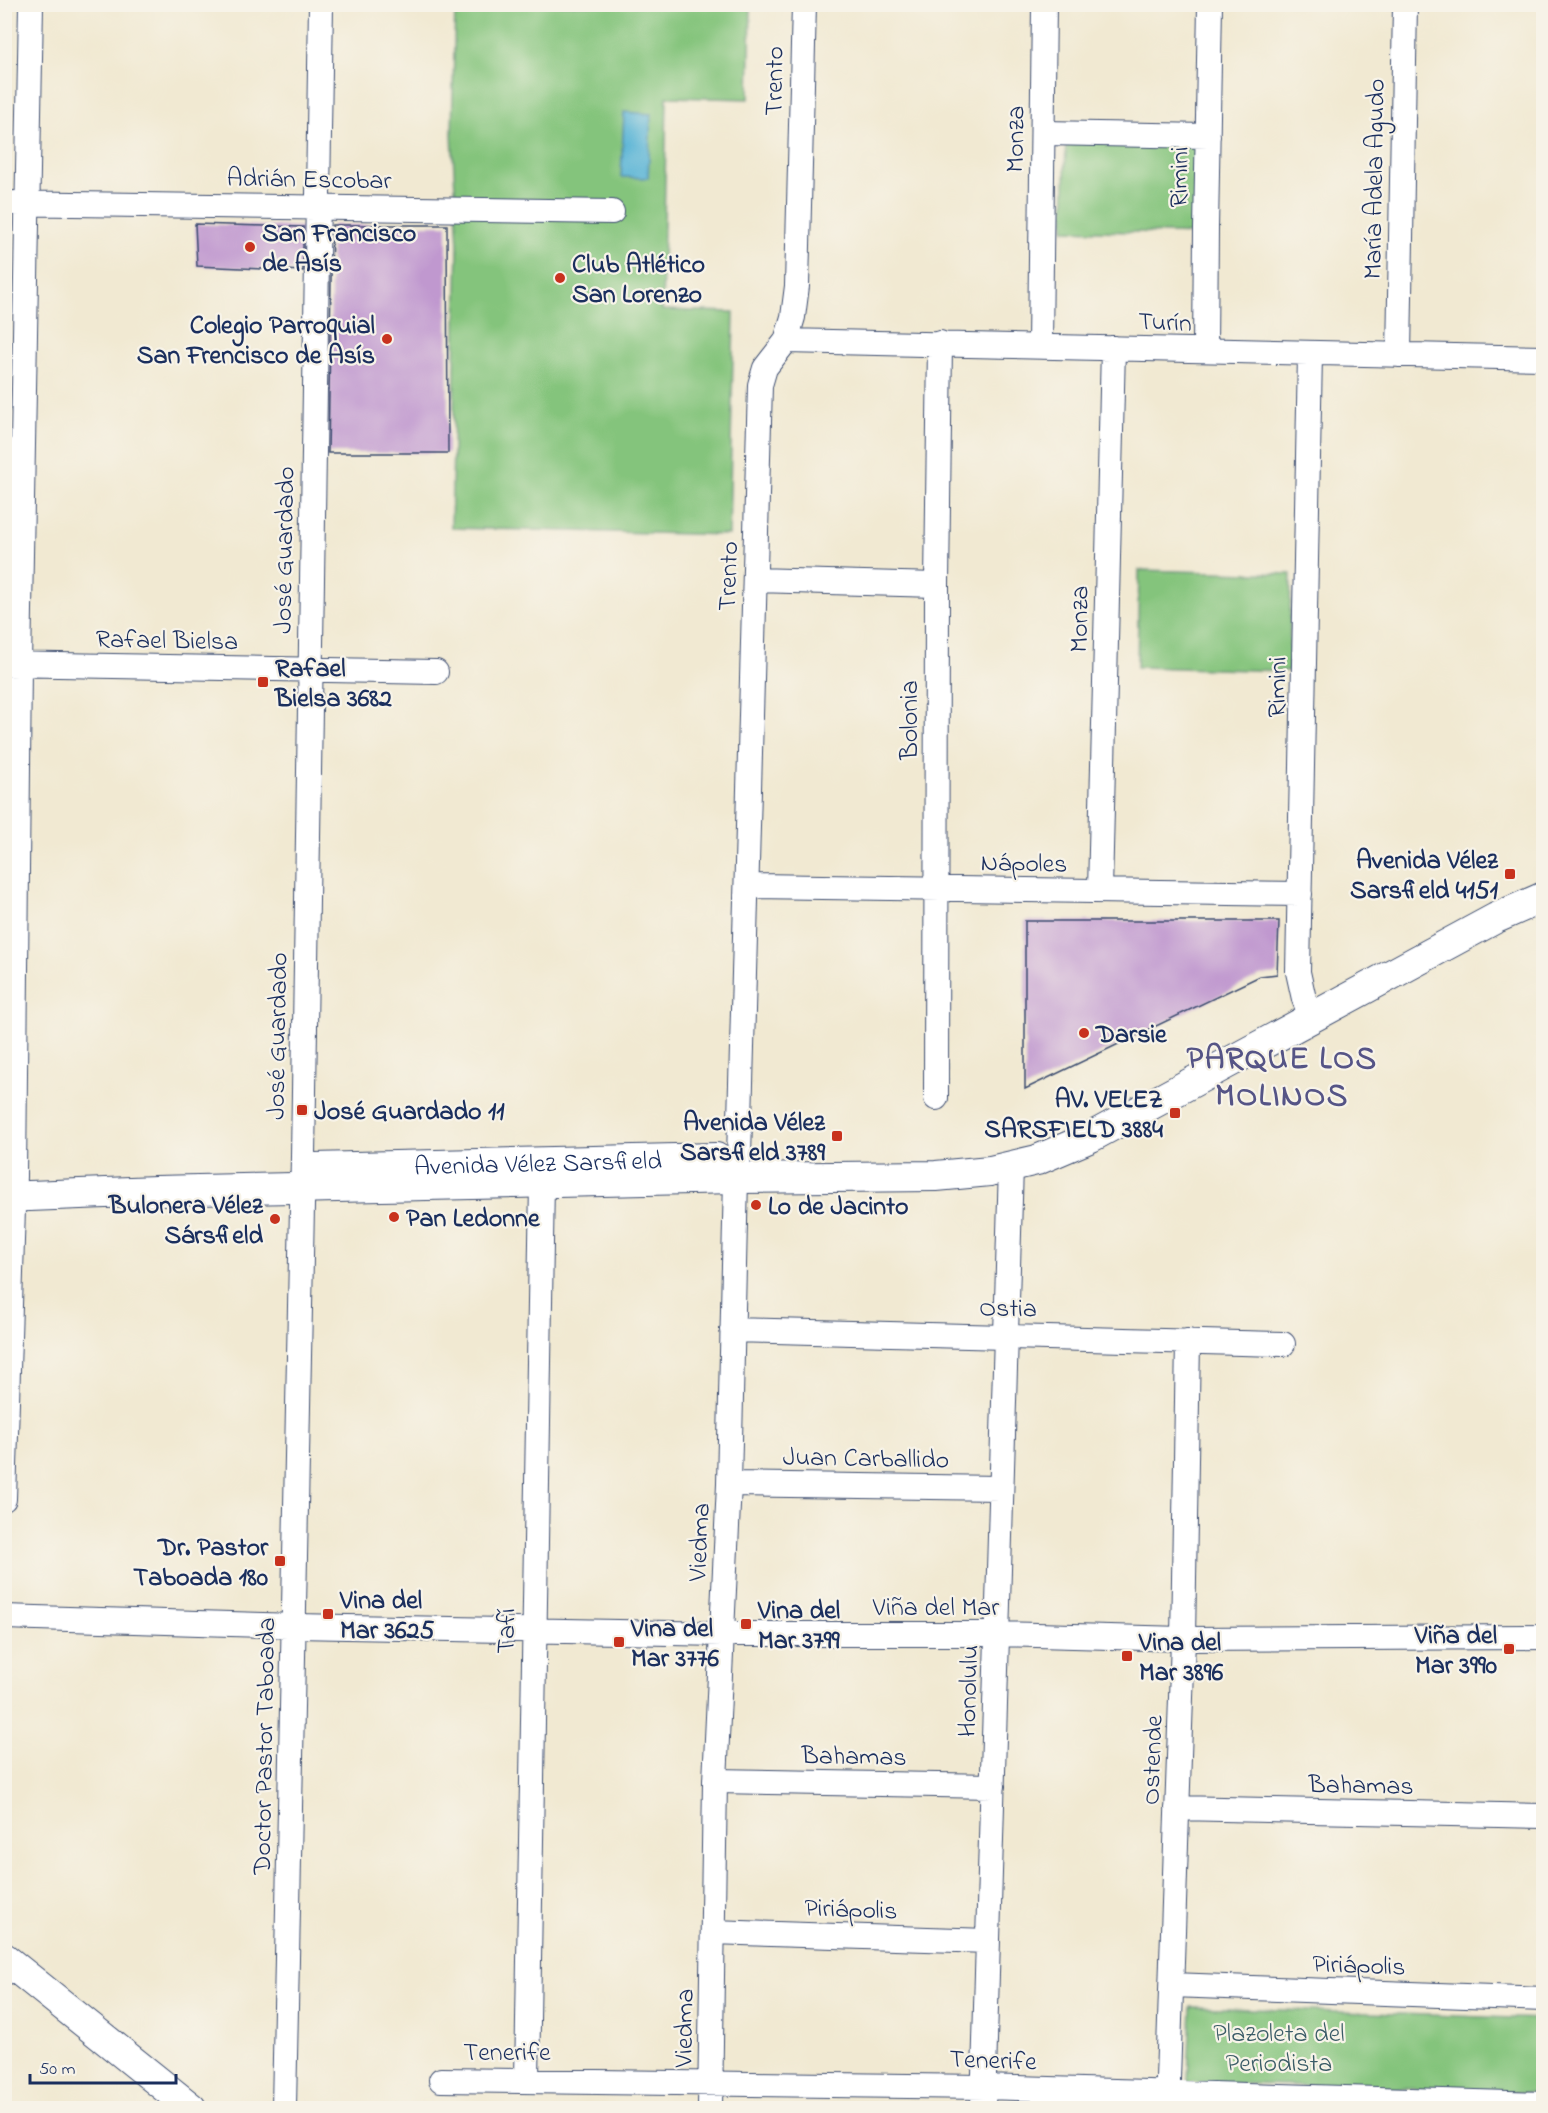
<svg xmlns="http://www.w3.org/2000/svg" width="1548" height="2113" viewBox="0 0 1548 2113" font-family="'Indie Flower',sans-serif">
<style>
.green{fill:#84c47c;stroke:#507a6d;stroke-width:1.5}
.water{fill:#58b4d6;stroke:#3a729a;stroke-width:1.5}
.building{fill:#c098cf}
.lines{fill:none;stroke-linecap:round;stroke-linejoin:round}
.minor-casing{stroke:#3b4b6f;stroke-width:26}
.major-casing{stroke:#3b4b6f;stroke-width:32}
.minor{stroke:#fff;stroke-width:24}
.major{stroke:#fff;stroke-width:30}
.poi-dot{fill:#c8321e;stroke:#f7f3e8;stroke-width:2}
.labels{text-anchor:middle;stroke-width:4.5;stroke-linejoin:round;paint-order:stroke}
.street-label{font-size:26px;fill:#1b2f5e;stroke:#f7f3e8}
.poi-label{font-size:26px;font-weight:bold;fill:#1b2f5e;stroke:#f7f3e8;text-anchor:start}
.park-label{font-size:26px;fill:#3a5c67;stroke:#f7f3e8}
.district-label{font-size:32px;font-weight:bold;letter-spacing:1.5px;fill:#555486;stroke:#f7f3e8}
</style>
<rect width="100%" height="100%" fill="#f7f3e8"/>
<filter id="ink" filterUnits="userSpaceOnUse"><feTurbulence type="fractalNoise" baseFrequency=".0167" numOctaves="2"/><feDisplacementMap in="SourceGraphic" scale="12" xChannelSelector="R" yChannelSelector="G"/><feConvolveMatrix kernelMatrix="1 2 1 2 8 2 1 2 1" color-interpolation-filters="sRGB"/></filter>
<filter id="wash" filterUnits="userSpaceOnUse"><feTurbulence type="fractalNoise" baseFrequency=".008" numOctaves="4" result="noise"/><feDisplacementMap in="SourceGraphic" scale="24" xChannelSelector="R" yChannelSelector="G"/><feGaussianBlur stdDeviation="1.35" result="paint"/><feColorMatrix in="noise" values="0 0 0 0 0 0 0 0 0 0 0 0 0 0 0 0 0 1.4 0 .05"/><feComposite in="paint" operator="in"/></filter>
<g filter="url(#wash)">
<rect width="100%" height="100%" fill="#f1e9d2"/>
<!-- green -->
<path class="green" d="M455,5H751L749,99L667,97L662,310L734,312L729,535L451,528L458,246L452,134Z
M1066,138L1204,141L1202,234L1064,230Z
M1139,570L1291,574L1289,671L1137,667Z
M1191,2007L1542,2019L1540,2093L1188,2082Z"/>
<!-- water -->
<path class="water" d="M624,112L651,114L648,178L621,177Z"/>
<g id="blocks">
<!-- building -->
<path class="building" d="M195,224L303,227V271L197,266Z
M332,225H447L448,453H328Z
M1025,921H1279L1277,974L1260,976L1025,1089Z"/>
</g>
</g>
<g filter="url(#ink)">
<use href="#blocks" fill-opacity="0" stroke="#3b4b6f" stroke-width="1.5"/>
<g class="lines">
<defs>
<path id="minor" d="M1043,133L1208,136
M4,203L612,212
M786,341L1544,358
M1040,345L1044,4
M1205,350L1206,229L1210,4
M1310,354L1298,972L1304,999L1312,1019
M1399,355L1405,4
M755,580L937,585
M4,664L436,672
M747,886L1300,894
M1100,891L1113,348
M936,1098L937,585L940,343
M732,1330L1283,1344
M729,1484L1001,1488
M4,1499L14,1176L19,665L31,4
M4,1617L295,1626L722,1634H997L1183,1639L1544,1637
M715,1781L993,1786
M1177,1808L1544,1816
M713,1932L988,1941
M1172,1985L1544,1999
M441,2080L984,2087L1544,2104
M527,2080L542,1183
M284,2108L303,1156L321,4
M710,2108L715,1781L729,1484L736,1178L739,1157L760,385L765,368L786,341L793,317L797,286L804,4
M983,2108L1011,1166
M1167,2108L1183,1639L1188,1341"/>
<g id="major">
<path id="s1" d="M314,1168L716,1158"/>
<path d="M4,1197L156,1191L736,1178L936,1176L990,1171L1037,1160L1091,1137L1496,918L1544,897"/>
<path d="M4,1958L191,2108"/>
</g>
</defs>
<!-- minor casing -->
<use href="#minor" class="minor-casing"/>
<!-- major casing -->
<use href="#major" class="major-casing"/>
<!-- minor -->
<use href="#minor" class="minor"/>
<!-- major -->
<use href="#major" class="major"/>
</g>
</g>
<!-- markers -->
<g class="poi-dot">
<circle cx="250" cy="247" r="6"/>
<circle cx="560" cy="278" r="6"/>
<circle cx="387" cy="339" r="6"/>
<rect x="257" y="676" width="12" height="12" rx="3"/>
<rect x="1504" y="868" width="12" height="12" rx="3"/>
<circle cx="1084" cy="1033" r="6"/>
<rect x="296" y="1104" width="12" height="12" rx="3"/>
<rect x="1169" y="1107" width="12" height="12" rx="3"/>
<rect x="831" y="1130" width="12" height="12" rx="3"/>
<circle cx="756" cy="1205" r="6"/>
<circle cx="394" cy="1217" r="6"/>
<circle cx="275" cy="1219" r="6"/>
<rect x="274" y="1555" width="12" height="12" rx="3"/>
<rect x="322" y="1608" width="12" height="12" rx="3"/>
<rect x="740" y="1618" width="12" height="12" rx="3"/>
<rect x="613" y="1636" width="12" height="12" rx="3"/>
<rect x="1503" y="1643" width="12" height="12" rx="3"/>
<rect x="1121" y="1650" width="12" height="12" rx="3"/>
</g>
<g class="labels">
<!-- street labels -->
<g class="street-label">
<text transform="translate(773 81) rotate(-89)" y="9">Trento</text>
<text transform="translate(1014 139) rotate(-89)" y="9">Monza</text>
<text transform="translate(1178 177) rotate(-89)" y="9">Rimini</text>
<text transform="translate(309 178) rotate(1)" y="9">Adrián Escobar</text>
<text transform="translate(1373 179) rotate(-89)" y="9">María Adela Agudo</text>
<text transform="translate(1165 321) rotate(2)" y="9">Turín</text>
<text transform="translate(283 550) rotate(-89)" y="9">José Guardado</text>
<text transform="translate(727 576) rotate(-88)" y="9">Trento</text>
<text transform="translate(1078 619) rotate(-89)" y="9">Monza</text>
<text transform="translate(167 639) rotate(1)" y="9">Rafael Bielsa</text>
<text transform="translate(1276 687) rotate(-89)" y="9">Rimini</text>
<text transform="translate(908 720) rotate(-90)" y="9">Bolonia</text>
<text transform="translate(1024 862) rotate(1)" y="9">Nápoles</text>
<text transform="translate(276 1036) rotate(-89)" y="9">José Guardado</text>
<text dy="9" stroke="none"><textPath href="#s1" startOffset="224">Avenida Vélez Sarsfield</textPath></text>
<text transform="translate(1008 1307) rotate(1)" y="9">Ostia</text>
<text transform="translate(866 1457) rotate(1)" y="9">Juan Carballido</text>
<text transform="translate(698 1542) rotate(-87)" y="9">Viedma</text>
<text x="936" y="1615">Viña del Mar</text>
<text transform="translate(505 1631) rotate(-89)" y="9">Tafí</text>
<text transform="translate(967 1691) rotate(-88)" y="9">Honolulu</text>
<text transform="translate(263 1746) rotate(-89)" y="9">Doctor Pastor Taboada</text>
<text transform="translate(854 1755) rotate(1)" y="9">Bahamas</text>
<text transform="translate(1151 1760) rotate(-88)" y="9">Ostende</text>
<text transform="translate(1361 1784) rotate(1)" y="9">Bahamas</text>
<text transform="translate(851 1908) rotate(2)" y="9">Piriápolis</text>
<text transform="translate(1359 1964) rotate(2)" y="9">Piriápolis</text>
<text transform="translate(683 2028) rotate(-89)" y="9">Viedma</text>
<text x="507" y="2060">Tenerife</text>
<text transform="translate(993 2059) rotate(2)" y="9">Tenerife</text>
</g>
<!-- poi labels -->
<g class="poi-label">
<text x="262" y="241">San Francisco<tspan x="262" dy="30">de Asís</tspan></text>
<text x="572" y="272">Club Atlético<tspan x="572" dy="30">San Lorenzo</tspan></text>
<text x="375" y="333" text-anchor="end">Colegio Parroquial<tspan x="375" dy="30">San Frencisco de Asís</tspan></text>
<text x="275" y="676">Rafael<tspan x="275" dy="30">Bielsa 3682</tspan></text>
<text x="1498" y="868" text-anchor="end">Avenida Vélez<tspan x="1498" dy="30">Sarsfield 4151</tspan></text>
<text x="1096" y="1042">Darsie</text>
<text x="1163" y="1107" text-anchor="end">AV. VELEZ<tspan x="1163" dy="30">SARSFIELD 3884</tspan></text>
<text x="314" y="1119">José Guardado 11</text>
<text x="825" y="1130" text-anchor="end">Avenida Vélez<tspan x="825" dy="30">Sarsfield 3789</tspan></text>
<text x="263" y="1213" text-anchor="end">Bulonera Vélez<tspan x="263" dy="30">Sársfield</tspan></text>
<text x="768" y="1214">Lo de Jacinto</text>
<text x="406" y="1226">Pan Ledonne</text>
<text x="268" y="1555" text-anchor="end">Dr. Pastor<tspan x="268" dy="30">Taboada 180</tspan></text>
<text x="340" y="1608">Vina del<tspan x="340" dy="30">Mar 3625</tspan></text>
<text x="758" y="1618">Vina del<tspan x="758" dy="30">Mar 3799</tspan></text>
<text x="631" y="1636">Vina del<tspan x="631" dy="30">Mar 3776</tspan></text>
<text x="1497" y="1643" text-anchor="end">Viña del<tspan x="1497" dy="30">Mar 3990</tspan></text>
<text x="1139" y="1650">Vina del<tspan x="1139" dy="30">Mar 3896</tspan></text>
</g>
<!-- park labels -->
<g class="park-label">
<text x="1279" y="2041">Plazoleta del<tspan x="1279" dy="30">Periodista</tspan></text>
</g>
<!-- district labels -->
<g class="district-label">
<text x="1282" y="1068">PARQUE LOS<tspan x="1282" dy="37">MOLINOS</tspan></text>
</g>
</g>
<!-- margin -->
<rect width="1548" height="2113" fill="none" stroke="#f7f3e8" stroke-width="24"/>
<!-- scale -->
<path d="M30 2074v9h146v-9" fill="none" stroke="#1b2f5e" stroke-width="3"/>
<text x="39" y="2074" font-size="18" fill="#1b2f5e" stroke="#f7f3e8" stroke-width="4.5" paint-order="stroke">50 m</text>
</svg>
